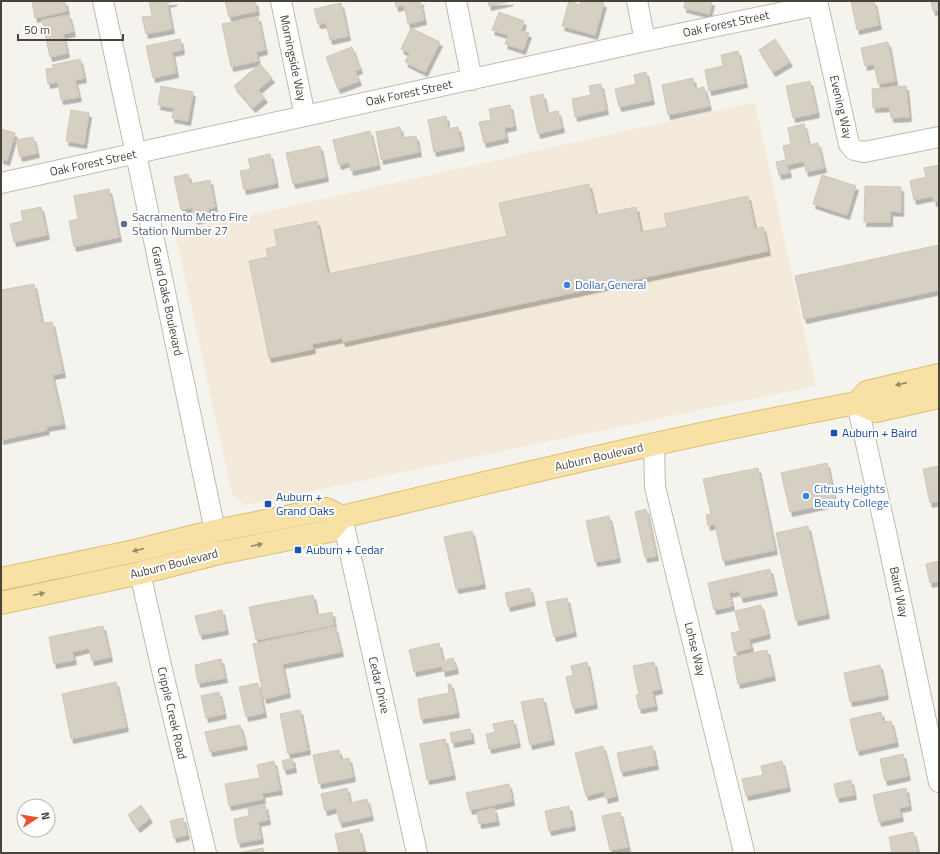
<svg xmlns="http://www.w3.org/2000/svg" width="940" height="854" viewBox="0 0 940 854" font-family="'Titillium Web',sans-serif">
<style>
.commercial{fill:#f4eadb}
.building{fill:#d6cfc3;stroke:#d0c7b7;filter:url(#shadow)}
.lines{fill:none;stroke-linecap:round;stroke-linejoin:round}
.minor-casing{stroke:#c0bbb0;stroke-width:22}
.major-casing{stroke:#dbbf74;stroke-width:24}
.minor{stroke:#fff;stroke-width:20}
.major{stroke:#f7e1a4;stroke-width:22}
.oneway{fill:#978b6a}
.service-dot{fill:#5c6f8a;stroke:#fff;stroke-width:1.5}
.shop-dot{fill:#3f7fe0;stroke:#fff;stroke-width:1.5}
.transit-dot{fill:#1a4fb4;stroke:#fff;stroke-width:1.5}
.labels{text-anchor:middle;stroke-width:4;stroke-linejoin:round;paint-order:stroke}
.street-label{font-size:12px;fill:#49443a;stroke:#fff}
.service-label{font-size:12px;fill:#4e5e75;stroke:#fff;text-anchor:start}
.shop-label{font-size:12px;fill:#366cbe;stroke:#fff;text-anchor:start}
.transit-label{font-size:12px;fill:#164399;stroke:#fff;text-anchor:start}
</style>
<defs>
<filter id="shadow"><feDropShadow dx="2.5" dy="4.5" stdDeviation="0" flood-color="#0004"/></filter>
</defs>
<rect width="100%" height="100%" fill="#f5f3ed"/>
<!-- commercial -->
<path class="commercial" d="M755,102L816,386L244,505L232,495L175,232Z"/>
<!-- building -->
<path class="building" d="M32,1H65L67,11L35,18Z
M149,1H175L167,3L172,29L146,34L142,17L152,16Z
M225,1H255L257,11L229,17Z
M395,1H422H420L424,20L408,24L404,5L396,7Z
M488,1H511L489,6Z
M569,1L580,5L581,1H597L604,3L595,35L562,26Z
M685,1H712L709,14L684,8Z
M851,1H874L879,25L857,30Z
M931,1H939V10L933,11Z
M341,3L348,36L330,40L326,23L318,24L314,9Z
M499,12L524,21L521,31L529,33L523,50L505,44L508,35L492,30Z
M69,15L73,32L63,34L67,53L50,57L42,20Z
M258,17L265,50L256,52L258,61L231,67L222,24Z
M411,28L440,42L425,72L405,62L410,53L401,49Z
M180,39L182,50L172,52L176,73L153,78L146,46Z
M775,39L790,62L773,72L759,50Z
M888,42L895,81L878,84L874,64L865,66L861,48Z
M352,47L360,69L355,71L359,81L338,89L326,57Z
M738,51L745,83L709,91L705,70L723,66L721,55Z
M80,59L84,78L75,80L79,97L61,100L58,82L48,84L46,69L53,68L52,65Z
M260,64L272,78L258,90L265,98L253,108L234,86Z
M646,72L652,100L619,107L615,89L636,84L634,75Z
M693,78L695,89L704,87L709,106L668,115L662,85Z
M810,81L817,113L793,118L786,86Z
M601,84L606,110L575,117L572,99L591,95L589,86Z
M161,86L193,92L188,121L172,118L174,108L158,105Z
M906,86L909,117L891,118L890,107L873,108L872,89Z
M543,94L547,113L558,111L562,128L538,134L530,97Z
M510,105L514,126L504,128L506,138L484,143L479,122L491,120L489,109Z
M71,110L89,113L84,144L66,141Z
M446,116L448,129L458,127L462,146L434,152L428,120Z
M804,124L809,145L818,143L824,168L806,172L804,161L787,165L789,173L779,175L776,162L786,160L783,146L791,144L788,128Z
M400,127L402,138L416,136L419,152L381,160L376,132Z
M1,129L15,133L7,161L1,159Z
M370,131L378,165L351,171L349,162L339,165L333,140Z
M33,137L37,153L20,157L16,140Z
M320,146L326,177L293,184L286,153Z
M270,154L276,183L244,190L240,171L251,169L248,159Z
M939,165V201L934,202L933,196L914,200L910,181L926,177L924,168Z
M188,174L190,184L210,180L215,207L208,209L209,217L195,220L192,207L181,210L174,177Z
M822,175L856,186L847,215L813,204Z
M589,184L596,215L636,207L641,232L667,227L664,214L748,196L755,229L763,227L768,251L343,342L342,338L312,344L313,349L269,358L249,261L268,257L266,249L277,246L274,230L317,221L328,274L507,236L499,203Z
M865,186L901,187V212L890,211V222H864Z
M109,189L119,237L74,247L69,221L78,219L74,196Z
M41,207L47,235L14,242L10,224L23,221L21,211Z
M939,245V290L804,319L795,276Z
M34,284L42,323L52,322L63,373L52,375L63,424L46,427L47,430L1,440V290Z
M827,463L835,502L790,512L781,473Z
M939,466V501L930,503L923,469Z
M758,468L775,550L723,561L715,524L708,526L706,515L711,514L703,479Z
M646,509L656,556L645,558L635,512Z
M609,516L618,558L595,562L586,521Z
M808,526L827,614L796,621L776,533Z
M472,531L483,584L456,589L444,537Z
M939,561V581L930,583L926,564Z
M770,569L775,591L741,598L739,591L729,593L732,606L714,610L708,583Z
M530,588L533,601L508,607L505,593Z
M313,595L317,615L332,612L334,625L256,640L249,607Z
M567,598L574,632L554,637L546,602Z
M761,605L768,634L749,639L751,648L735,652L731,633L740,631L735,611Z
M222,610L226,630L200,635L195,616Z
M103,626L110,657L92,661L89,648L72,652L74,660L54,664L49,637Z
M335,627L341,652L282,664L288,693L264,699L253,644Z
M439,643L443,661L453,658L456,669L443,672L442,666L414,672L409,650Z
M767,650L773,676L738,684L733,657Z
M221,659L225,678L198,683L195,665Z
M587,662L595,704L573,709L566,677L573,675L571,666Z
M654,662L660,689L652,691L655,706L639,709L636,695H639L633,666Z
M880,665L886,695L850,702L844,673Z
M116,682L126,727L71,739L62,694Z
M258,683L264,713L246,717L239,687Z
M448,684H451L457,713L421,719L418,699L449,693Z
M219,692L224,714L206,718L201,696Z
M543,698L552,740L530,745L521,702Z
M300,710L308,750L288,754L280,714Z
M881,712L883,722L891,721L896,742L857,751L850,719Z
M513,720L518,743L489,749L486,734L495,732L493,724Z
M240,725L245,745L210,752L205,732Z
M470,729L472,739L452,743L450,733Z
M445,739L453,775L427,780L420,744Z
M603,746L616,796L606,799L604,791L586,796L575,753Z
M652,746L656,765L621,772L617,753Z
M339,750L341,760L349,758L353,777L319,784L313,755Z
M903,754L908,776L885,781L880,759Z
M292,758L294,768L284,770L282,761Z
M274,761L280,790L262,793L263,799L229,806L225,784L260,778L257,765Z
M782,761L788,787L746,796L742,779L763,775L761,766Z
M851,780L854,795L837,798L834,784Z
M509,784L512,801L470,810L466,793Z
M347,788L350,803L367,799L371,816L340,823L336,808L325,811L321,794Z
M906,788L909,806L899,808L901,817L879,822L873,795Z
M141,805L150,818L138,828L128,815Z
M265,805L268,820L258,822L261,839L238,843L234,819L249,816L248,808Z
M569,806L573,826L549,831L545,811Z
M494,808L497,821L479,824L477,812Z
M620,812L628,847L610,850L602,816Z
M183,818L187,835L174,838L170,821Z
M359,829L364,851L355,853H339L335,834Z
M913,832L918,853H892L889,837Z
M263,848L264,853H239Z"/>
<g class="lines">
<defs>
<path id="minor" d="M103,1L136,154L215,531
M281,1L305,116
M456,1L472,80
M637,1L645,41
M817,1L849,144L854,150L864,152L939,137
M1,183L645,41L818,5
M857,403L886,532L939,782
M654,444L655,487L744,852
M342,517L417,853
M140,573L162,670L206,853"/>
<path id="major" d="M857,403L867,392L939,375
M1,579L135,551L215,531L326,509L342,517
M1,603L140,573L219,553L330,531L342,517C513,476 684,435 857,403L876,411L939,397"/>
</defs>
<!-- minor casing -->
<use href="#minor" class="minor-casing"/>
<!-- major casing -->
<use href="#major" class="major-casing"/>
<!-- minor -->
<use href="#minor" class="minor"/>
<!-- major -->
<use href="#major" class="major"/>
</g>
<!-- one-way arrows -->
<defs><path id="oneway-solid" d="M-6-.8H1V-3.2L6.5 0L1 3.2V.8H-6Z"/></defs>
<g class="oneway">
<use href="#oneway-solid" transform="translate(901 384) rotate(167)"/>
<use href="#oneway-solid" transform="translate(257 545) rotate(-11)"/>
<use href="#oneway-solid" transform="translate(138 550) rotate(166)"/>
<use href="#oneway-solid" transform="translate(39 594) rotate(-12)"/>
</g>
<!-- markers -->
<circle class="service-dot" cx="124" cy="224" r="4"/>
<g class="shop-dot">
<circle cx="567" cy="285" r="4"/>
<circle cx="806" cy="496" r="4"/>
</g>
<g class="transit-dot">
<rect x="830" y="429" width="8" height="8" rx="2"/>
<rect x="264" y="500" width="8" height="8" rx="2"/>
<rect x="294" y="546" width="8" height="8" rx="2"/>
</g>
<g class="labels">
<!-- street labels -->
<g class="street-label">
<text transform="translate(726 24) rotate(-12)" y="4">Oak Forest Street</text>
<text transform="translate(293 58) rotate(78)" y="4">Morningside Way</text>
<text transform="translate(409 93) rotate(-12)" y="4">Oak Forest Street</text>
<text transform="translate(841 107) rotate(77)" y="4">Evening Way</text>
<text transform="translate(93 163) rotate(-12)" y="4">Oak Forest Street</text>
<text transform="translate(167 301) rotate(78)" y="4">Grand Oaks Boulevard</text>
<text transform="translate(599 457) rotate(-13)" y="4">Auburn Boulevard</text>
<text transform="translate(174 564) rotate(-14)" y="4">Auburn Boulevard</text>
<text transform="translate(899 592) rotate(78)" y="4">Baird Way</text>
<text transform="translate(695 649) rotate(76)" y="4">Lohse Way</text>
<text transform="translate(379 685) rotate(77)" y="4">Cedar Drive</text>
<text transform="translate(172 713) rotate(77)" y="4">Cripple Creek Road</text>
</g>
<!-- service labels -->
<g class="service-label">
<text x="132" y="221">Sacramento Metro Fire<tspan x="132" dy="14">Station Number 27</tspan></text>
</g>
<!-- shop labels -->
<g class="shop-label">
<text x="575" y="289">Dollar General</text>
<text x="814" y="493">Citrus Heights<tspan x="814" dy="14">Beauty College</tspan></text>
</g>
<!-- transit labels -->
<g class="transit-label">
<text x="842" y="437">Auburn + Baird</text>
<text x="276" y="501">Auburn +<tspan x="276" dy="14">Grand Oaks</tspan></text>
<text x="306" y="554">Auburn + Cedar</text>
</g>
</g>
<!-- border -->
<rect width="940" height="854" fill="none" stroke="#49443a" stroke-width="4"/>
<!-- north arrow -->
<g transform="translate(36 818) rotate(78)"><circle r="19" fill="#ffffff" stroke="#b6b4b0"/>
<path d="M0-3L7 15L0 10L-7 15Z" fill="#e95130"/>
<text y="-6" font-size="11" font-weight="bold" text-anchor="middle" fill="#49443a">N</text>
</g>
<!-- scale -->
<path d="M18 34v6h105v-6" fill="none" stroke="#49443a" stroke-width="2"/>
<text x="24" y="34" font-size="12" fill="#49443a" stroke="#ffffff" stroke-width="3" paint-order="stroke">50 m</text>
</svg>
